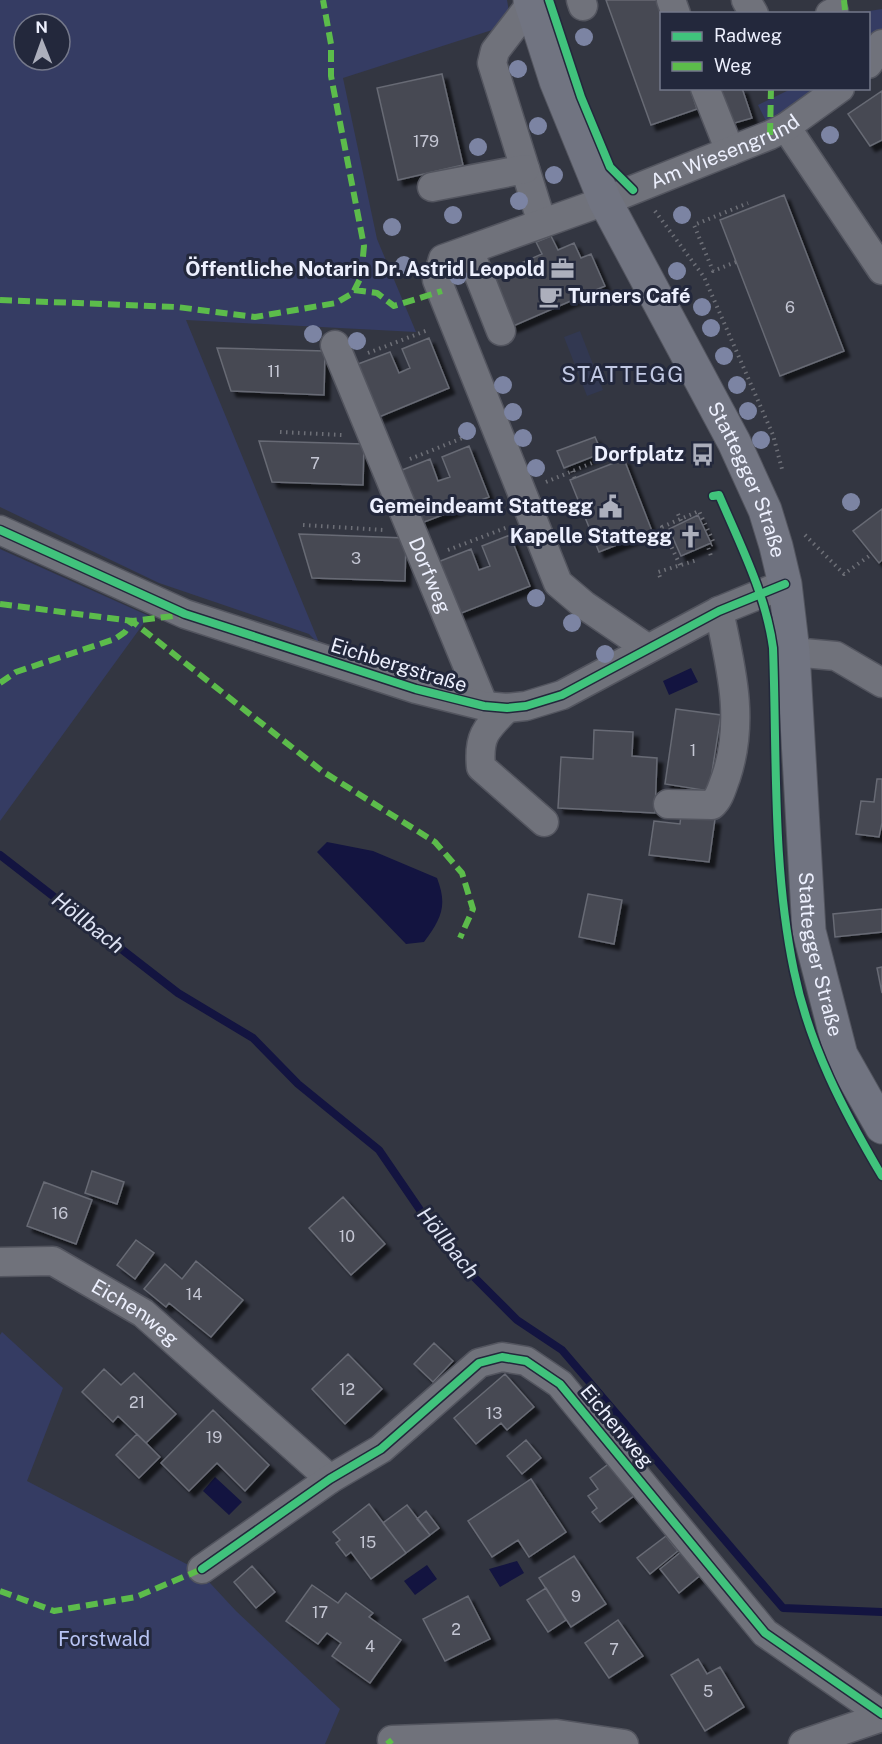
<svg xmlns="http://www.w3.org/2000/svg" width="882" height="1744" viewBox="0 0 882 1744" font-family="'Public Sans',sans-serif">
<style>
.built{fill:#323851}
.green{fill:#353c63;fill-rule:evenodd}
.water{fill:#131440}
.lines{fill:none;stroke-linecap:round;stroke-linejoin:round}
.stream{stroke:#131440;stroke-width:8}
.building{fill:#474a53;stroke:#676a74;stroke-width:1.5;filter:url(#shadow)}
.minor-casing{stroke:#53555f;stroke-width:31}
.major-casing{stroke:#53555f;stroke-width:35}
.path{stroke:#6d6f77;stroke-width:4;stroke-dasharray:1.5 4.5;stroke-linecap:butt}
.minor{stroke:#70727b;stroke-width:28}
.major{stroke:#717481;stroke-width:33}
.quiet{stroke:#5cbc4b;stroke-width:6;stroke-dasharray:12 6;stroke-linecap:butt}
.cycleway-casing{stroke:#23283c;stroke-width:11}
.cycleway{stroke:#40c37c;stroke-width:8}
.tree{fill:#7c84a3}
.labels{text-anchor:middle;stroke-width:6;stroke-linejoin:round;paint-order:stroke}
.number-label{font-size:16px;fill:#c4c6d3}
.street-label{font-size:20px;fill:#edf0fe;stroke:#23283c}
.poi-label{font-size:20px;font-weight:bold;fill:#edf0fe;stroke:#23283c;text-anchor:end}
.park-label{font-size:20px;fill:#b7c3f3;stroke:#23283c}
.water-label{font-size:21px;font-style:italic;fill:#dfe4f4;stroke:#23283c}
.quarter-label{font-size:22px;letter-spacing:1.5px;fill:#c2c9e4;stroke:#23283c}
</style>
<defs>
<filter id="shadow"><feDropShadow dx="5.5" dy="5.5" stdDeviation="1.5" flood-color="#0009"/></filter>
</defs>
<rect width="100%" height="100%" fill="#333641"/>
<!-- built -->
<path class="built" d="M580,331L603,390L587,396L564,337Z"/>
<!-- green -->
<path class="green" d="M0,0H507L511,24L343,78L377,239L416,332L186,320L320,645L309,634L159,583L0,507ZM24,24H60V60H24Z
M882,9V33L869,52L868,14H850Z
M791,89H828L767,123L758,105Z
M0,549L149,616L0,821Z
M2,1332L63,1388L27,1481L198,1570L236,1611L340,1709L325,1744H0V1335Z"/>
<!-- water -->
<path class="water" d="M691,668L698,682L669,695L663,681Z
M327,842L373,851L437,878C448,906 441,919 424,942L406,944L317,852Z
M215,1477L242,1502L229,1515L203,1491Z
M517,1561L524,1573L500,1587L489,1569Z
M427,1565L437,1579L415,1595L404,1581Z"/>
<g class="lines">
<!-- stream -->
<path class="stream" d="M0,855L178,993L253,1038L298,1084L379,1150L431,1226L474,1277L517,1320L562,1350L783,1608L882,1612"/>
</g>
<!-- building -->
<path class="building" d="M606,0H658L662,14V88H690L697,109L651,125Z
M442,74L463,165L398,180L377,88Z
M719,88H742L752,118L731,124Z
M882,91V140L870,146L848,114Z
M784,195L844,351L780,376L720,220Z
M551,236L558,250L574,243L581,258L591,254L605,286L511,327L489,277L542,254L536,242Z
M429,338L449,388L379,417L358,364L390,352L399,373L410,368L402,349Z
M217,348L325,351L324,395L231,391Z
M595,437L602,453L564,468L557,451Z
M259,441L364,444L363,485L272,482Z
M469,446L489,497L419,524L397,472L430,459L438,481L450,477L442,457Z
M624,459L652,531L599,552L570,480Z
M882,509V560L879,563L853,531Z
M698,515L711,543L681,556L669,529Z
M299,534L406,538L405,581L312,578Z
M510,535L530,586L459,614L438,562L471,549L479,570L490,566L482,546Z
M676,709L721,715L709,791L665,784Z
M594,730L633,732L632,756L657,758L655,813L558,808L561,757L593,759Z
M877,779H882V823L879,837L856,834L861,801L874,802Z
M681,815L715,819L709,862L649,855L654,821L680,824Z
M588,894L622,900L614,944L579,937Z
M882,909V932L835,937L833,914Z
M882,967V993L877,968Z
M92,1171L124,1182L117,1204L85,1193Z
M44,1182L92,1200L76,1244L27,1226Z
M343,1197L385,1244L351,1275L309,1228Z
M136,1240L154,1253L135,1279L117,1265Z
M196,1261L243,1300L211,1337L169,1303L166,1307L144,1289L165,1264L182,1279Z
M434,1343L453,1361L433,1382L414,1364Z
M348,1354L382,1389L345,1424L312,1389Z
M104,1369L121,1385L134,1373L176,1414L146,1443L118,1416L113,1422L82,1392Z
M505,1374L534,1407L507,1430L501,1423L476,1444L454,1418Z
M213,1410L269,1465L245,1491L217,1463L189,1491L161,1463Z
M137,1434L160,1457L139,1478L116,1455Z
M526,1440L541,1458L522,1474L507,1456Z
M611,1462L635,1495L600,1522L592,1512L597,1508L588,1496L598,1489L590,1478Z
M531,1479L566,1532L529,1557L518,1540L492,1557L468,1521Z
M369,1504L406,1553L371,1579L351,1552L346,1556L336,1543L340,1540L333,1532Z
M407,1505L430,1535L406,1553L383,1523Z
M426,1511L439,1528L430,1535L417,1519Z
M666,1536L678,1551L650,1574L637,1558Z
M682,1551L702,1574L679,1593L660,1569Z
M574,1556L606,1604L571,1627L539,1578Z
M252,1566L275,1592L256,1608L234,1582Z
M312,1585L338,1603L346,1593L373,1613L369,1617L401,1640L370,1683L332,1656L341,1643L327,1633L318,1644L286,1621Z
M546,1588L566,1620L548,1632L527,1600Z
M468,1596L490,1639L445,1661L423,1619Z
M618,1620L643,1656L609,1678L585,1643Z
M698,1659L707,1674L720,1667L744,1707L705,1731L671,1675Z"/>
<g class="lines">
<defs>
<g id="minor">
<path d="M581,0L583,6"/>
<path d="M671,0L676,14"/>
<path d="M746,0L754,14"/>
<path d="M531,4L495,51L492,63L542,223"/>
<path d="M830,14L834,12"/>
<path d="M868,64L882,44"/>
<path d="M705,88L730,151"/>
<path d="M786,127L882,270"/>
<path d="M432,187L525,169"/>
<path d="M469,250L501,331"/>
<path id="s1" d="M335,345L484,706"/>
<path d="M0,530L185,614L416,689L484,706L507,708L526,706L562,695L719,611L785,584"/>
<path id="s2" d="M647,648L584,605L558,583L437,280L443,259L605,201L770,135L786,127L840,88"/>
<path d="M793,652L836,656L882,683"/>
<path d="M507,708C486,729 478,736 481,767L544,822"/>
<path d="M668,804L712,805C720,798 722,787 726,777C745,720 731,668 719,611"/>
<path id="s3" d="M0,1262L53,1261L143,1313L330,1479"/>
<path d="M202,1569L330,1479L381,1449L479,1363L502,1357L526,1361L560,1384L765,1633L882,1714"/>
<path d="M392,1740L557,1734L624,1744"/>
<path d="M803,1744L882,1717"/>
</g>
<g id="major">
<path id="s4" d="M530,0L556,81L605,201L734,442L765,510L776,546L785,584L793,652L809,931L841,1055L882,1127"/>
</g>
</defs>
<!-- minor casing -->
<use href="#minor" class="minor-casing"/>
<!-- major casing -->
<use href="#major" class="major-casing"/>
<!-- path -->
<path class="path" d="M655,211L704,277L773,435L782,469
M736,262L713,271L694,225L748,203
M368,353L428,330
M280,432L342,435
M410,459L470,435
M572,471L575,479
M546,482L592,463
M678,514L682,523
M303,525L383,530
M805,535L844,574L872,554
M448,550L508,527
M680,565L662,527L699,511L714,543L708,547L711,556
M660,577L658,572L697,560"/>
<!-- minor -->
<use href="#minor" class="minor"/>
<!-- major -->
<use href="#major" class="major"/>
<!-- quiet -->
<path class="quiet" d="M844,0L845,10
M770,135L771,88
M354,290L377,293L394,306L442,291
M0,300L177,307L255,317L336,303L353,293L361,277L364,246L331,76V44L323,0
M0,604L132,621L182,615
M0,683L16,672L115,639L125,632L132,621L322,771L435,842L462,873L473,909L460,938
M0,1591L54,1611L136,1597L202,1569
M387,1744L392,1740"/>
<defs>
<path id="cycleway" d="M549,0L581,97L610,167L633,190
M713,496L719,495C740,544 766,595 773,648C777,755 772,866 794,971C809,1045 844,1112 882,1176
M0,530L185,614L416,689L484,706L507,708L526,706L562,695L719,611L785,584
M202,1569L330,1479L381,1449L479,1363L502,1357L526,1361L560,1384L765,1633L882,1714"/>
</defs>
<!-- cycleway casing -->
<use href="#cycleway" class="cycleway-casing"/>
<!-- cycleway -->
<use href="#cycleway" class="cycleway"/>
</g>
<!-- trees -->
<g class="tree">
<circle cx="584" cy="37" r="9"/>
<circle cx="518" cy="69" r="9"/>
<circle cx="538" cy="126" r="9"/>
<circle cx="830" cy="135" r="9"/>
<circle cx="478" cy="147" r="9"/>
<circle cx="554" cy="175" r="9"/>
<circle cx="519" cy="201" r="9"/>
<circle cx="453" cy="215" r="9"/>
<circle cx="682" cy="215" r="9"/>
<circle cx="392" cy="227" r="9"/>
<circle cx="404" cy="265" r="9"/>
<circle cx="677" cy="271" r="9"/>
<circle cx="458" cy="276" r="9"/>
<circle cx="702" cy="307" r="9"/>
<circle cx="711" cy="328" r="9"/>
<circle cx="313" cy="334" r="9"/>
<circle cx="357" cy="341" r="9"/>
<circle cx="724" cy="356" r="9"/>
<circle cx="503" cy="385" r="9"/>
<circle cx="737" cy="385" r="9"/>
<circle cx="748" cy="411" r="9"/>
<circle cx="513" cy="412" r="9"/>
<circle cx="467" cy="431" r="9"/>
<circle cx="523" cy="438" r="9"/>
<circle cx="761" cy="440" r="9"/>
<circle cx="536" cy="468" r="9"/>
<circle cx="851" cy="502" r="9"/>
<circle cx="536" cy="598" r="9"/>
<circle cx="572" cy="623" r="9"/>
<circle cx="605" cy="654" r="9"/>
</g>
<!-- icons -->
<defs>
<symbol id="office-bare" viewBox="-9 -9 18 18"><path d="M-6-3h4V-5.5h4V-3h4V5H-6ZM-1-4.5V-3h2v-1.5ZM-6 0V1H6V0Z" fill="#acafbc" stroke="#23283c" stroke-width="2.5" paint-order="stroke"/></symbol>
<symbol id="cafe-bare" viewBox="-9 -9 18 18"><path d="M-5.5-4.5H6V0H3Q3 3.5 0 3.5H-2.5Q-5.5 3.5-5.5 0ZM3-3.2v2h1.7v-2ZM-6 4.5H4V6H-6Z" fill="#acafbc" stroke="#23283c" stroke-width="2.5" paint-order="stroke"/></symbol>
<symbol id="bus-bare" viewBox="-9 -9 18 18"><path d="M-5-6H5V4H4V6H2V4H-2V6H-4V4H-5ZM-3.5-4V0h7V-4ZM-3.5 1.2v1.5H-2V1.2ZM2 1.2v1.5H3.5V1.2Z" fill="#acafbc" stroke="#23283c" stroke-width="2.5" paint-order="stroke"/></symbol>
<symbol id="civic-bare" viewBox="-9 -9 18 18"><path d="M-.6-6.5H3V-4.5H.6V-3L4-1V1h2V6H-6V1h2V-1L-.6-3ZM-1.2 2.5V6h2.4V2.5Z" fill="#acafbc" stroke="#23283c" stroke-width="2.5" paint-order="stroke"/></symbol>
<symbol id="church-bare" viewBox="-9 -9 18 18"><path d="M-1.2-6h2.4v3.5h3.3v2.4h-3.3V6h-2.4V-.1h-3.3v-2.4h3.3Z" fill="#acafbc" stroke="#23283c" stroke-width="2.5" paint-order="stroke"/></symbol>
</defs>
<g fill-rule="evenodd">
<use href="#office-bare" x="546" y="252" width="33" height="33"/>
<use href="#cafe-bare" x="534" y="280" width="33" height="33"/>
<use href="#bus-bare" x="686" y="438" width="33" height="33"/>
<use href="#civic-bare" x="594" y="490" width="33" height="33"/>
<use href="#church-bare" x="674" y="520" width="33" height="33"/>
</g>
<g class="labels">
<!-- number labels -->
<g class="number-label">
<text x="426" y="147">179</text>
<text x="790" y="313">6</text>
<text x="274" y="377">11</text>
<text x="315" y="469">7</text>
<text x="356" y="564">3</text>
<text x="693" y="756">1</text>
<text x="60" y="1219">16</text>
<text x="347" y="1242">10</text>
<text x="194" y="1300">14</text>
<text x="347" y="1395">12</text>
<text x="137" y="1408">21</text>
<text x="494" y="1419">13</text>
<text x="214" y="1443">19</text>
<text x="368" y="1548">15</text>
<text x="576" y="1602">9</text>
<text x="320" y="1618">17</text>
<text x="456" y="1635">2</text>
<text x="370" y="1652">4</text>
<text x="614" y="1655">7</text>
<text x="708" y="1697">5</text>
</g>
<!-- street labels -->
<g class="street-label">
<text dy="7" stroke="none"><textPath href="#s2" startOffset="760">Am Wiesengrund</textPath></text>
<text dy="7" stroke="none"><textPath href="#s4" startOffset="528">Stattegger Straße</textPath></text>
<text dy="7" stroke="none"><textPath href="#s1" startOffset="249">Dorfweg</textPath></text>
<text transform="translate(399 665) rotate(17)" y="7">Eichbergstraße</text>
<text dy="7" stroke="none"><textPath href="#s4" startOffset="1012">Stattegger Straße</textPath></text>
<text dy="7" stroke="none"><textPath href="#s3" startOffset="150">Eichenweg</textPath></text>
<text transform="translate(617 1426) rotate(50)" y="7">Eichenweg</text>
</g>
<!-- poi labels -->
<g class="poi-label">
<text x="545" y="276">Öffentliche Notarin Dr. Astrid Leopold</text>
<text x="568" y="303" text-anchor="start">Turners Café</text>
<text x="684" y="461">Dorfplatz</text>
<text x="593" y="513">Gemeindeamt Stattegg</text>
<text x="672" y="543">Kapelle Stattegg</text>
</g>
<!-- park labels -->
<g class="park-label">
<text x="104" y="1646">Forstwald</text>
</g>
<!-- water labels -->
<g class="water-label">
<text transform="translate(88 923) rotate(38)" y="7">Höllbach</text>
<text transform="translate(448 1243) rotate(51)" y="7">Höllbach</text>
</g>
<!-- quarter labels -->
<g class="quarter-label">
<text x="623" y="382">STATTEGG</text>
</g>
</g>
<!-- legend -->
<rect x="660" y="12" width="210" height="78" fill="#23283c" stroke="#74788a" stroke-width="1.5"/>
<rect x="672" y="32" width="30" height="9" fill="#40c37c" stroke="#74788a" stroke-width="1.5"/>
<text x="714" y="42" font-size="18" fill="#edf0fe">Radweg</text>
<rect x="672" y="62" width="30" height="9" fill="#5cbc4b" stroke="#74788a" stroke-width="1.5"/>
<text x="714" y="72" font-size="18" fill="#edf0fe">Weg</text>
<!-- north arrow -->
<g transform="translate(42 42) rotate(359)"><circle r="28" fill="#23283c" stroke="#74788a" stroke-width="1.5"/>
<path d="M0-4.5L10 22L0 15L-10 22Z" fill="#acafbc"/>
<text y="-9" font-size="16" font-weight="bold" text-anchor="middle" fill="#edf0fe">N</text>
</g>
</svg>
